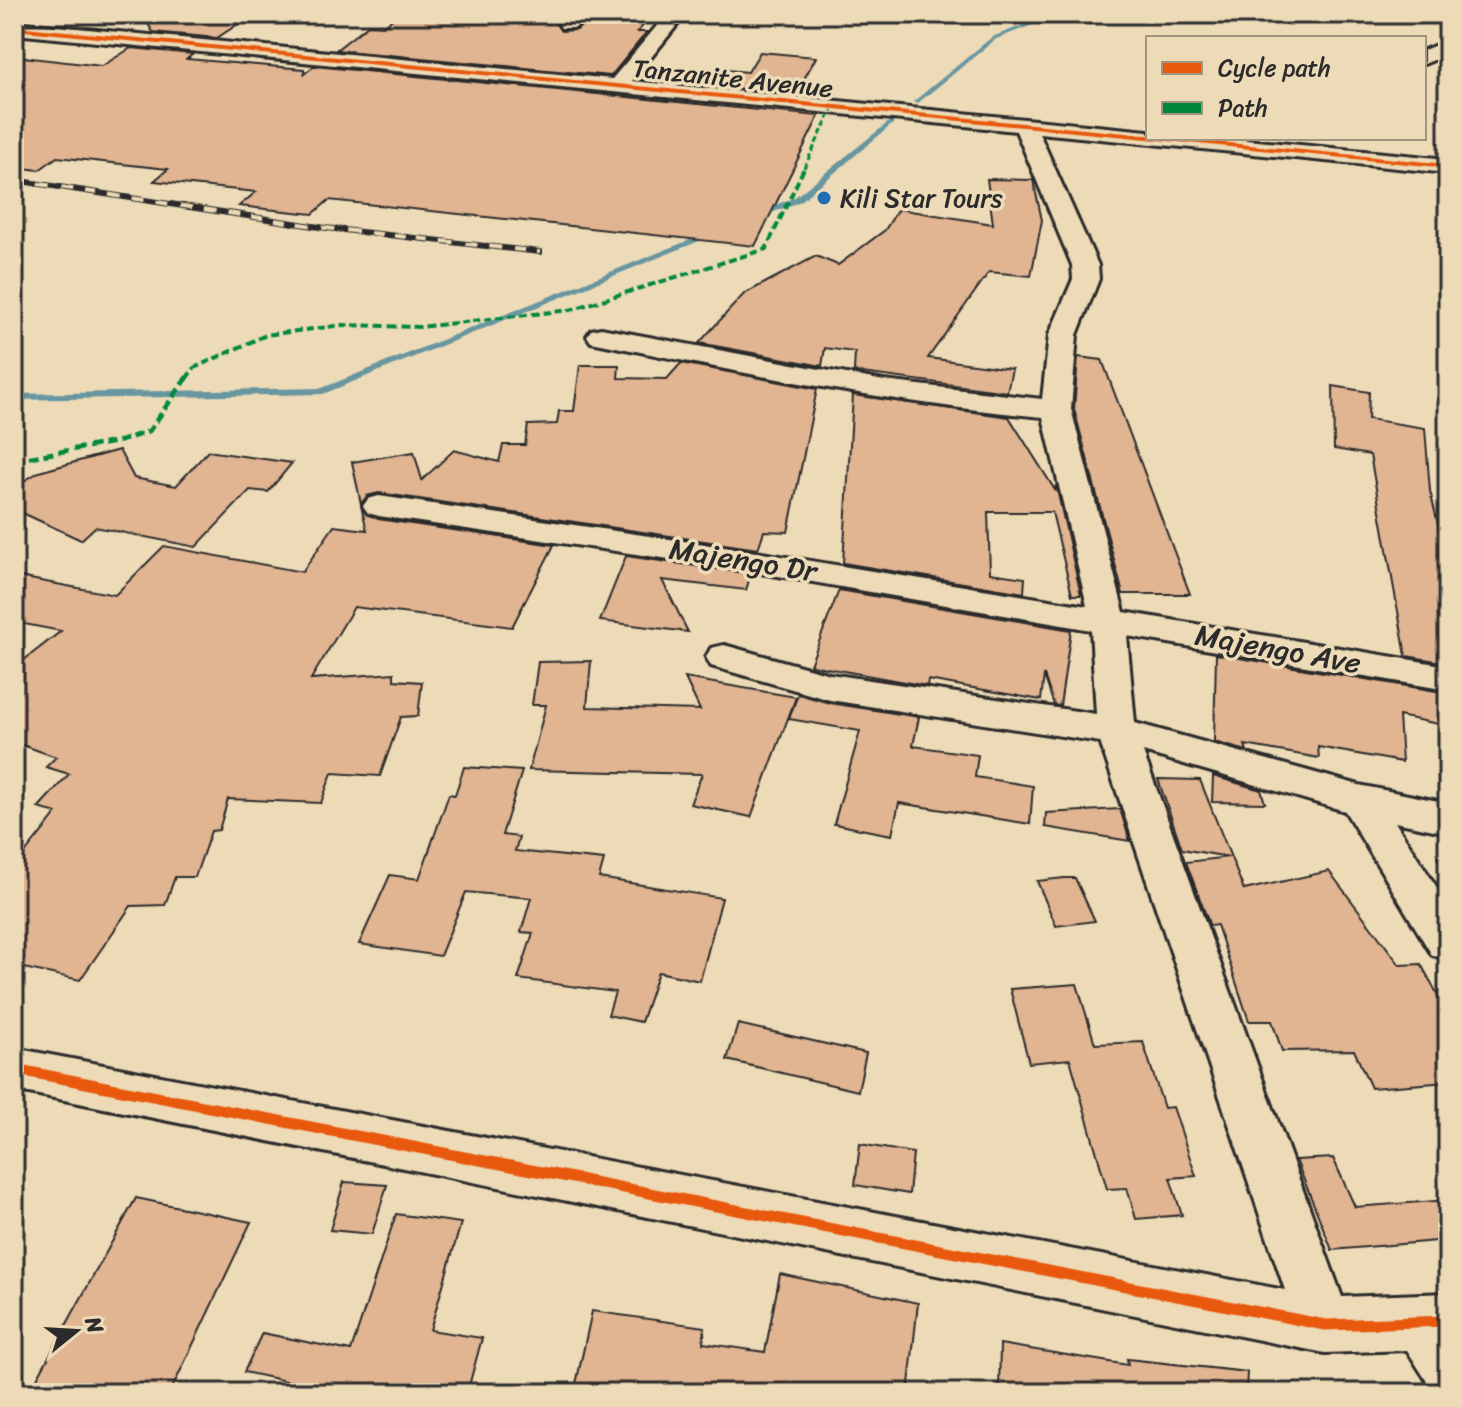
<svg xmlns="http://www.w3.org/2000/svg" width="1462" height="1407" viewBox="0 0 1462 1407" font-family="Sriracha,sans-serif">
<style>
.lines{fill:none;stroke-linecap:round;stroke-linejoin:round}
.stream{fill:#6896a0;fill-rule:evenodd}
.building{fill:#e1b492;stroke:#2b2b2b;stroke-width:2}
.minor-casing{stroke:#2b2b2b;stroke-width:6}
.minor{fill:#eddbb8;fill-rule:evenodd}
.rail-casing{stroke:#2b2b2b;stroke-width:6}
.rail{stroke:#eddbb8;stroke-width:4;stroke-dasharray:12;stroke-linecap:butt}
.quiet-far2{stroke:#00873e;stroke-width:3;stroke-dasharray:6 3;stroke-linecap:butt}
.quiet-far1{stroke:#00873e;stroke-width:4;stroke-dasharray:8 4;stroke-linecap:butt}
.quiet{stroke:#00873e;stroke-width:5;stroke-dasharray:10 5;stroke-linecap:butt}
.cycleway-far1-casing{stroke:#eddbb8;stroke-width:7}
.cycleway-casing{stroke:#eddbb8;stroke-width:16}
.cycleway-far1{stroke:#e8590c;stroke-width:4}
.cycleway{stroke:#e8590c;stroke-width:11}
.poi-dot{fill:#1f6fb2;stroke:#eddbb8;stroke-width:3}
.labels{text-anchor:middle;stroke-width:7;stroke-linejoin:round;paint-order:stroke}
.far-street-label{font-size:26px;fill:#2b2b2b;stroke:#eddbb8}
.far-poi-label{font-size:26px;fill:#2b2b2b;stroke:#eddbb8;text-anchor:start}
.street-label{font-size:30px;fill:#2b2b2b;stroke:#eddbb8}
</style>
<rect width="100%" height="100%" fill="#eddbb8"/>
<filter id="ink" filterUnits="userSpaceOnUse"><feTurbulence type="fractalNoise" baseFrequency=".0125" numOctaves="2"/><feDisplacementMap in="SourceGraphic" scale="16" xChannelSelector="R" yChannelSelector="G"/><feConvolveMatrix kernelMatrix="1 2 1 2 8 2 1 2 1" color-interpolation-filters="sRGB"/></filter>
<g filter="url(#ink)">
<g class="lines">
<!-- stream -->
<path class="stream" d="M1052,14H1060L996,39L918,103L913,102L992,37Z
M900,113L902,114V116L801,201L764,216H758V212L795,197Z
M707,233L714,235L323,394L14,400V394L322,388Z"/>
</g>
<!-- building -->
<path class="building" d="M142,14H253L217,38L153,32Z
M399,14L464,17L468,14H565L556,24L561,31L577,30L593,14H654L637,32H647L611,76L336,50L368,25L383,26Z
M131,48L193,54L187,59L304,69V74L314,66L819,116L755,246L329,200L313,214L239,206L256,192L154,181L168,169L57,157L39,170L14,167V56L102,66Z
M760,52L816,57L796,94L693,84L705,68L748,72Z
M987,179L1033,180L1042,220L1031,276L989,272L928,358L1012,369L1007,392L854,372L855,352L825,348L822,366L699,343L744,294L816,256L838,265L885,230L898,209L993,224Z
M1078,357L1102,360L1190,594H1123L1074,409Z
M681,363L817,389L788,532L764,531L758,549L379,493L367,496L361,504L352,462L414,452L422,480L454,450L499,462L503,445H525L528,425L557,424L559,411H574L580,365H619L618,378L667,379Z
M1333,386L1369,392L1368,419L1425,428L1430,491L1448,565V663L1406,656L1370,455L1334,449Z
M853,395L1009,417L1055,490L1056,485L1081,595H1072L1052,512H988L990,573L1025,578L1024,593L843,563Z
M119,450L134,478L176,486L208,451L292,463L268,492L250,490L196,547L95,527L81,540L14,509V487L39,472Z
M362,510L378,519L554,545L512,627L354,607L311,679L394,673V680L422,682L418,716L401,717L380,776L332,773L321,803L228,799L219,830L211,831L195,877H175L165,905L131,906L80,980L14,966V867L57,813L38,808L69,774L46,767L56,757L14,742V668L61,631L14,622V576L115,595L164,546L302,572L334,526L367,530Z
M626,556L737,572L751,574L746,590L662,580L688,632L600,621Z
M839,590L1071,630L1060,706L1054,705L1044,675L1041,700L928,680L927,686L810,665Z
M1216,654L1448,693V726L1399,716L1402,762L1318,747L1319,758L1245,745L1247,751L1214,742Z
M591,661L587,707L700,710L685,678L796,697L751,817L690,804L702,774L529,770L546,705H532L538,662Z
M798,694L830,703L919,717L913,746L978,755L975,777L1033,786L1030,824L899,803L892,835L834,824L860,731L789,719Z
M464,767L522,771L502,835L519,837L515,851L604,860L599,878L722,898L700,981L658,972L641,1022L608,1015L615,992L518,979L533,933L521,932L531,898L466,892L440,956L359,944L390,875L419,879L449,794L455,795Z
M1213,776L1261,790L1265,803L1212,802Z
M1158,779L1200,780L1244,890L1329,871L1400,965L1421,964L1448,1014V1082L1371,1088L1354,1050L1282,1051L1272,1021H1249L1217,925L1210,926L1186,862L1229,857L1182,849Z
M1120,809L1130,841L1045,827L1046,813Z
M1064,878H1075L1095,921L1056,926L1037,881Z
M1077,984L1095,1044L1143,1042L1164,1108L1173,1107L1196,1176L1170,1178L1182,1215L1136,1219L1127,1188L1107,1189L1070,1059L1029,1063L1010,989Z
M738,1024L866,1053L858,1091L727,1060Z
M860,1144L913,1153L909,1194L855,1185Z
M1333,1158L1355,1207L1448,1200V1240L1332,1250L1296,1160Z
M344,1182L387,1185L372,1234L330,1230Z
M136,1198L251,1222L170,1393H29Z
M396,1214L461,1223L430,1330L482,1338L467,1393H343L244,1372L262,1333L351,1351Z
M780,1274L918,1303L908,1393H634L576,1384L592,1311L705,1327L703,1343L765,1352Z
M1000,1344L1128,1365L1127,1359L1247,1372L1246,1393H999Z"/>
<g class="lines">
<defs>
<path id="minor" d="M569,14H590L575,28H561L559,24Z
M667,14H686L632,81L1148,131V138H1226L1448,159V173L1039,133L1098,265L1099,279L1077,335L1071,409L1124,612L1448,666V690L1127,636L1135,723L1359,785L1448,803V833L1395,822L1448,905V960L1432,955L1345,811L1143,752L1342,1297L1448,1293V1391L1428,1383L1407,1350L1325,1353L14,1090V1048L1285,1290L1100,742L830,700L711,666L706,657L711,648L724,645L830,674L1096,714L1091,630L737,569L379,516L368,513L363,506L368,499L379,496L737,549L1087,606L1043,417C894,404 748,374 601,344L591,342L587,336L591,330L601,328L884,381L1042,399L1049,335L1073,279L1072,265L1016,131L14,34V22L612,79Z
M1448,40V54L1424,64V50Z"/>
</defs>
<!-- minor casing -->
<use href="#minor" class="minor-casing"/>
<!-- minor -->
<use href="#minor" class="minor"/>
<defs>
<path id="rail" d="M14,180L326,228L540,252"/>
</defs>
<!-- rail casing -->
<use href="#rail" class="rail-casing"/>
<!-- rail -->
<use href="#rail" class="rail"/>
<!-- quiet-far2 -->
<path class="quiet-far2" d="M804,168L833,108"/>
<!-- quiet-far1 -->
<path class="quiet-far1" d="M186,379L194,368L266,335L343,325L420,327L570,310L766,249L805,166"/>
<!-- quiet -->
<path class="quiet" d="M14,460L121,441L149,431L187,377"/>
<defs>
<path id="cycleway-far1" d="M14,28L1448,166"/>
<path id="cycleway" d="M14,1069L1325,1325L1448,1321"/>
</defs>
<!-- cycleway-far1 casing -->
<use href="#cycleway-far1" class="cycleway-far1-casing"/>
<!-- cycleway casing -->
<use href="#cycleway" class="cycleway-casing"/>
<!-- cycleway-far1 -->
<use href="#cycleway-far1" class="cycleway-far1"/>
<!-- cycleway -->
<use href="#cycleway" class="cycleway"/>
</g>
</g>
<!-- markers -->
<circle class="poi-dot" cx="824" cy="198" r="8"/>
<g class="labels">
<!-- far-street labels -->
<g class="far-street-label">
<text transform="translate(733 78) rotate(6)" y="9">Tanzanite Avenue</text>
</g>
<!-- far-poi labels -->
<g class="far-poi-label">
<text x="840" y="207">Kili Star Tours</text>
</g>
<!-- street labels -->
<g class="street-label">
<text transform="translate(743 560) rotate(9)" y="10">Majengo Dr</text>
<text transform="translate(1278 649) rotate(10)" y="10">Majengo Ave</text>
</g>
</g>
<!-- margin -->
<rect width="1462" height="1407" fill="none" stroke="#eddbb8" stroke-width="48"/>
<rect x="24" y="24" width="1414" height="1359" fill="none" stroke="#2b2b2b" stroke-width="3" filter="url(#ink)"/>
<!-- legend -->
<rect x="1146" y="36" width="280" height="104" fill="#eddbb8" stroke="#9f9580" stroke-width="2"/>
<rect x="1162" y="62" width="40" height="12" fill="#e8590c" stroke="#9f9580" stroke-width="2"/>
<text x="1218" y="76" font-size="24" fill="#2b2b2b">Cycle path</text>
<rect x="1162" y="102" width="40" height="12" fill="#00873e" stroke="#9f9580" stroke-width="2"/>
<text x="1218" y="116" font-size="24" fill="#2b2b2b">Path</text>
<!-- north arrow -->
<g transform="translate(76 1331) rotate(72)" stroke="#eddbb8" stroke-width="6" paint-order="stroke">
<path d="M0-6L14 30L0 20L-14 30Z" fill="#2b2b2b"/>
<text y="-12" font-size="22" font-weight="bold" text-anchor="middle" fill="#2b2b2b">N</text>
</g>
</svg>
